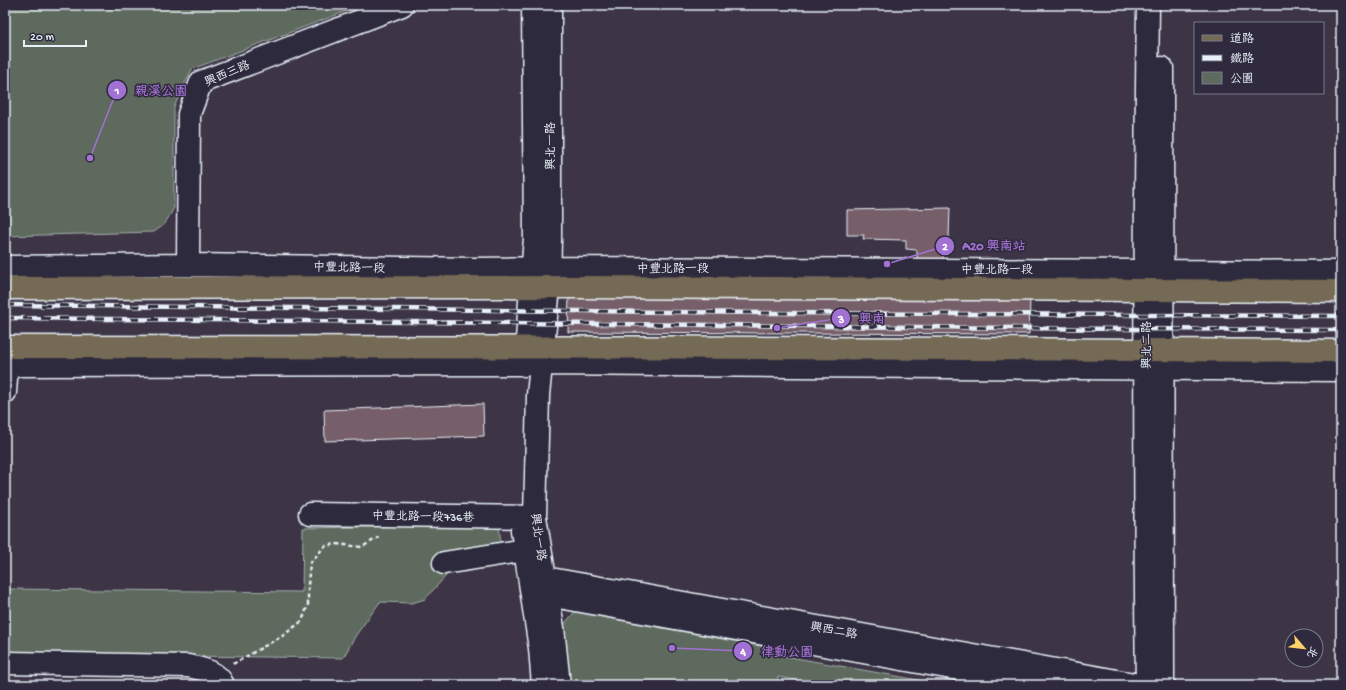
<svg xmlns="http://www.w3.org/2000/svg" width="1346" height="690" viewBox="0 0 1346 690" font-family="'Gochi Hand','LXGW WenKai TC',sans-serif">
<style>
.green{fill:#5f6a5f;stroke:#a4aeac}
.building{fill:#775f69;stroke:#e8f1f8}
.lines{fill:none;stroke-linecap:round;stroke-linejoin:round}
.minor-casing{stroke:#e8f1f8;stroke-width:25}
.major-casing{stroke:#e8f1f8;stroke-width:25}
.path{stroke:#e8f1f8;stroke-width:2.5;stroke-dasharray:4 3;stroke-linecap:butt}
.minor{stroke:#2f2a3d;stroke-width:22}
.major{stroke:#756a55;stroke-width:22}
.rail-casing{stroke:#e8f1f8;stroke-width:4.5}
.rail{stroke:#2f2a3d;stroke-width:3;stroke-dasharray:9;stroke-linecap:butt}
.labels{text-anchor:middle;stroke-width:3;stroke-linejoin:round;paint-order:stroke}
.street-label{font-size:12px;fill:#e8f1f8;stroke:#2f2a3d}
.leader{fill:none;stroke:#a171d3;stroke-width:1.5}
.callout-dot{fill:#a171d3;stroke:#2f2a3d;stroke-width:1.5}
.mark-label{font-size:12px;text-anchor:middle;font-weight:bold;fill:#fff}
.callout-label{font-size:13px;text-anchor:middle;font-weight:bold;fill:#a171d3;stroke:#2f2a3d;stroke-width:3;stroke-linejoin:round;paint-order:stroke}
</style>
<rect width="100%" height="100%" fill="#3d3546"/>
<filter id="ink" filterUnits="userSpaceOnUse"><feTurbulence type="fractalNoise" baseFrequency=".025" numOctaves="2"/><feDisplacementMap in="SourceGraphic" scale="8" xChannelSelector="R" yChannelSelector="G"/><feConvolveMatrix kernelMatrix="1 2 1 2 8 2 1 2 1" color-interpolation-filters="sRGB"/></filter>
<g filter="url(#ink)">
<!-- green -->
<path class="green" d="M5,5H363L192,69L174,107V208L164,225L154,232L5,236Z
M486,525L499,526L501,544L454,567L425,599L412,603L380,602L356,635L343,658L22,654L10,651L5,644V589L302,592L303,528Z
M576,610L779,645V655L946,685H825L778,677V685H569L563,626Z"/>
<!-- building -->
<path class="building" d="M950,208L949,238H944L943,261L917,260V250L906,249V240L863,239L864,235H847V210Z
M569,294L1030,299L1029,334L568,332Z
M483,404L484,436L325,441L324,410Z"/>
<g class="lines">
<defs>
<path id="minor" d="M550,5V239L549,287L538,395L535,517L553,628L559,685
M1162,68L1163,685
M188,265L189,114L201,82L402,5
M5,267L188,265L475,269L549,268L1341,272
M5,365L540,364L1341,370
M525,365L535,238L533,5
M5,392L7,365
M310,514L535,517
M522,530L540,648L543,685
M444,563L525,550
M534,584L545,578L1139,685
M536,589L548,595L1046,685
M5,663L188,666C202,669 217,671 223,685
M1147,685C1144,458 1145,232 1148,5"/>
<path id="major" d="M5,288L577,287L1341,291
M5,347C450,347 896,347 1341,351"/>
</defs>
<!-- minor casing -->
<use href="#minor" class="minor-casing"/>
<!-- major casing -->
<use href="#major" class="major-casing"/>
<!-- path -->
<path class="path" d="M233,664L284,635L302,621L308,605V585L310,563L325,546L336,544L362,547L379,537"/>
<!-- minor -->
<use href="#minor" class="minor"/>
<!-- major -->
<use href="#major" class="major"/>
<defs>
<path id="rail" d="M5,305L772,313L1341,316
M5,318L1125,329L1341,330"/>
</defs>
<!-- rail casing -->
<use href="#rail" class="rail-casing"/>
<!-- rail -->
<use href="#rail" class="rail"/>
</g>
</g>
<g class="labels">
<!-- street labels -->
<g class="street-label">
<text transform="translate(227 73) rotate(-23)" y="4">興西三路</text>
<text transform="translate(550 146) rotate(-90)" y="4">興北一路</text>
<text transform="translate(349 267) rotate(1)" y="4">中豐北路一段</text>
<text x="673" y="272">中豐北路一段</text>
<text x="997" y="273">中豐北路一段</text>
<text transform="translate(1146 345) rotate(-90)" y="4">興北二路</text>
<text transform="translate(423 516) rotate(1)" y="4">中豐北路一段736巷</text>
<text transform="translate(539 537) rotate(82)" y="4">興北一路</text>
<text transform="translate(834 630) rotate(10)" y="4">興西二路</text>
</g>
</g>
<!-- callouts -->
<path class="leader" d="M90 158L117 90M887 264L945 246M777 328L841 318M672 648L743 651"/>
<g class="callout-dot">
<circle cx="90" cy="158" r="4"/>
<circle cx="887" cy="264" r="4"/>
<circle cx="777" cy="328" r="4"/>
<circle cx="672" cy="648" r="4"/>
<circle cx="117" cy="90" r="10"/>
<circle cx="945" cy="246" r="10"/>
<circle cx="841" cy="318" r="10"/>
<circle cx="743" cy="651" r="10"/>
</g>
<g class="mark-label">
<text x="117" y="94">1</text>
<text x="945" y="250">2</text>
<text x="841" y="323">3</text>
<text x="743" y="655">4</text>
</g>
<g class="callout-label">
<text x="161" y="95">親溪公園</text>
<text x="994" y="250">A20 興南站</text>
<text x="872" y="323">興南</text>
<text x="787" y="656">律動公園</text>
</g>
<!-- margin -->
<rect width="1346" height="690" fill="none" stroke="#2f2a3d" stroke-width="20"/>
<rect x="10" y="10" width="1326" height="670" fill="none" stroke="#e8f1f8" stroke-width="1.5" filter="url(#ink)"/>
<!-- legend -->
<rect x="1194" y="22" width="130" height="72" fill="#2f2a3d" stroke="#797a88"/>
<rect x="1202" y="35" width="20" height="6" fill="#756a55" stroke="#797a88"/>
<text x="1230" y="42" font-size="12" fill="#e8f1f8">道路</text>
<rect x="1202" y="55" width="20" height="6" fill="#e8f1f8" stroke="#797a88"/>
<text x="1230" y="62" font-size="12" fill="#e8f1f8">鐵路</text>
<rect x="1202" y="72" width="20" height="12" fill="#5f6a5f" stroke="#797a88"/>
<text x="1230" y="82" font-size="12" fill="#e8f1f8">公園</text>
<!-- north arrow -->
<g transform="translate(1304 648) rotate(118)"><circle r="19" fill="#2f2a3d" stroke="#797a88"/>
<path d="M0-3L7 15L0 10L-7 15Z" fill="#ffd166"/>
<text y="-6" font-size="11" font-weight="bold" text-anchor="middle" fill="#e8f1f8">北</text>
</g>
<!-- scale -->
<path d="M24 40v6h62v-6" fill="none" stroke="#e8f1f8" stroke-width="2"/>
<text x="30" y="40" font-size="12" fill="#e8f1f8" stroke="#2f2a3d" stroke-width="3" paint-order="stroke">20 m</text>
</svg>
